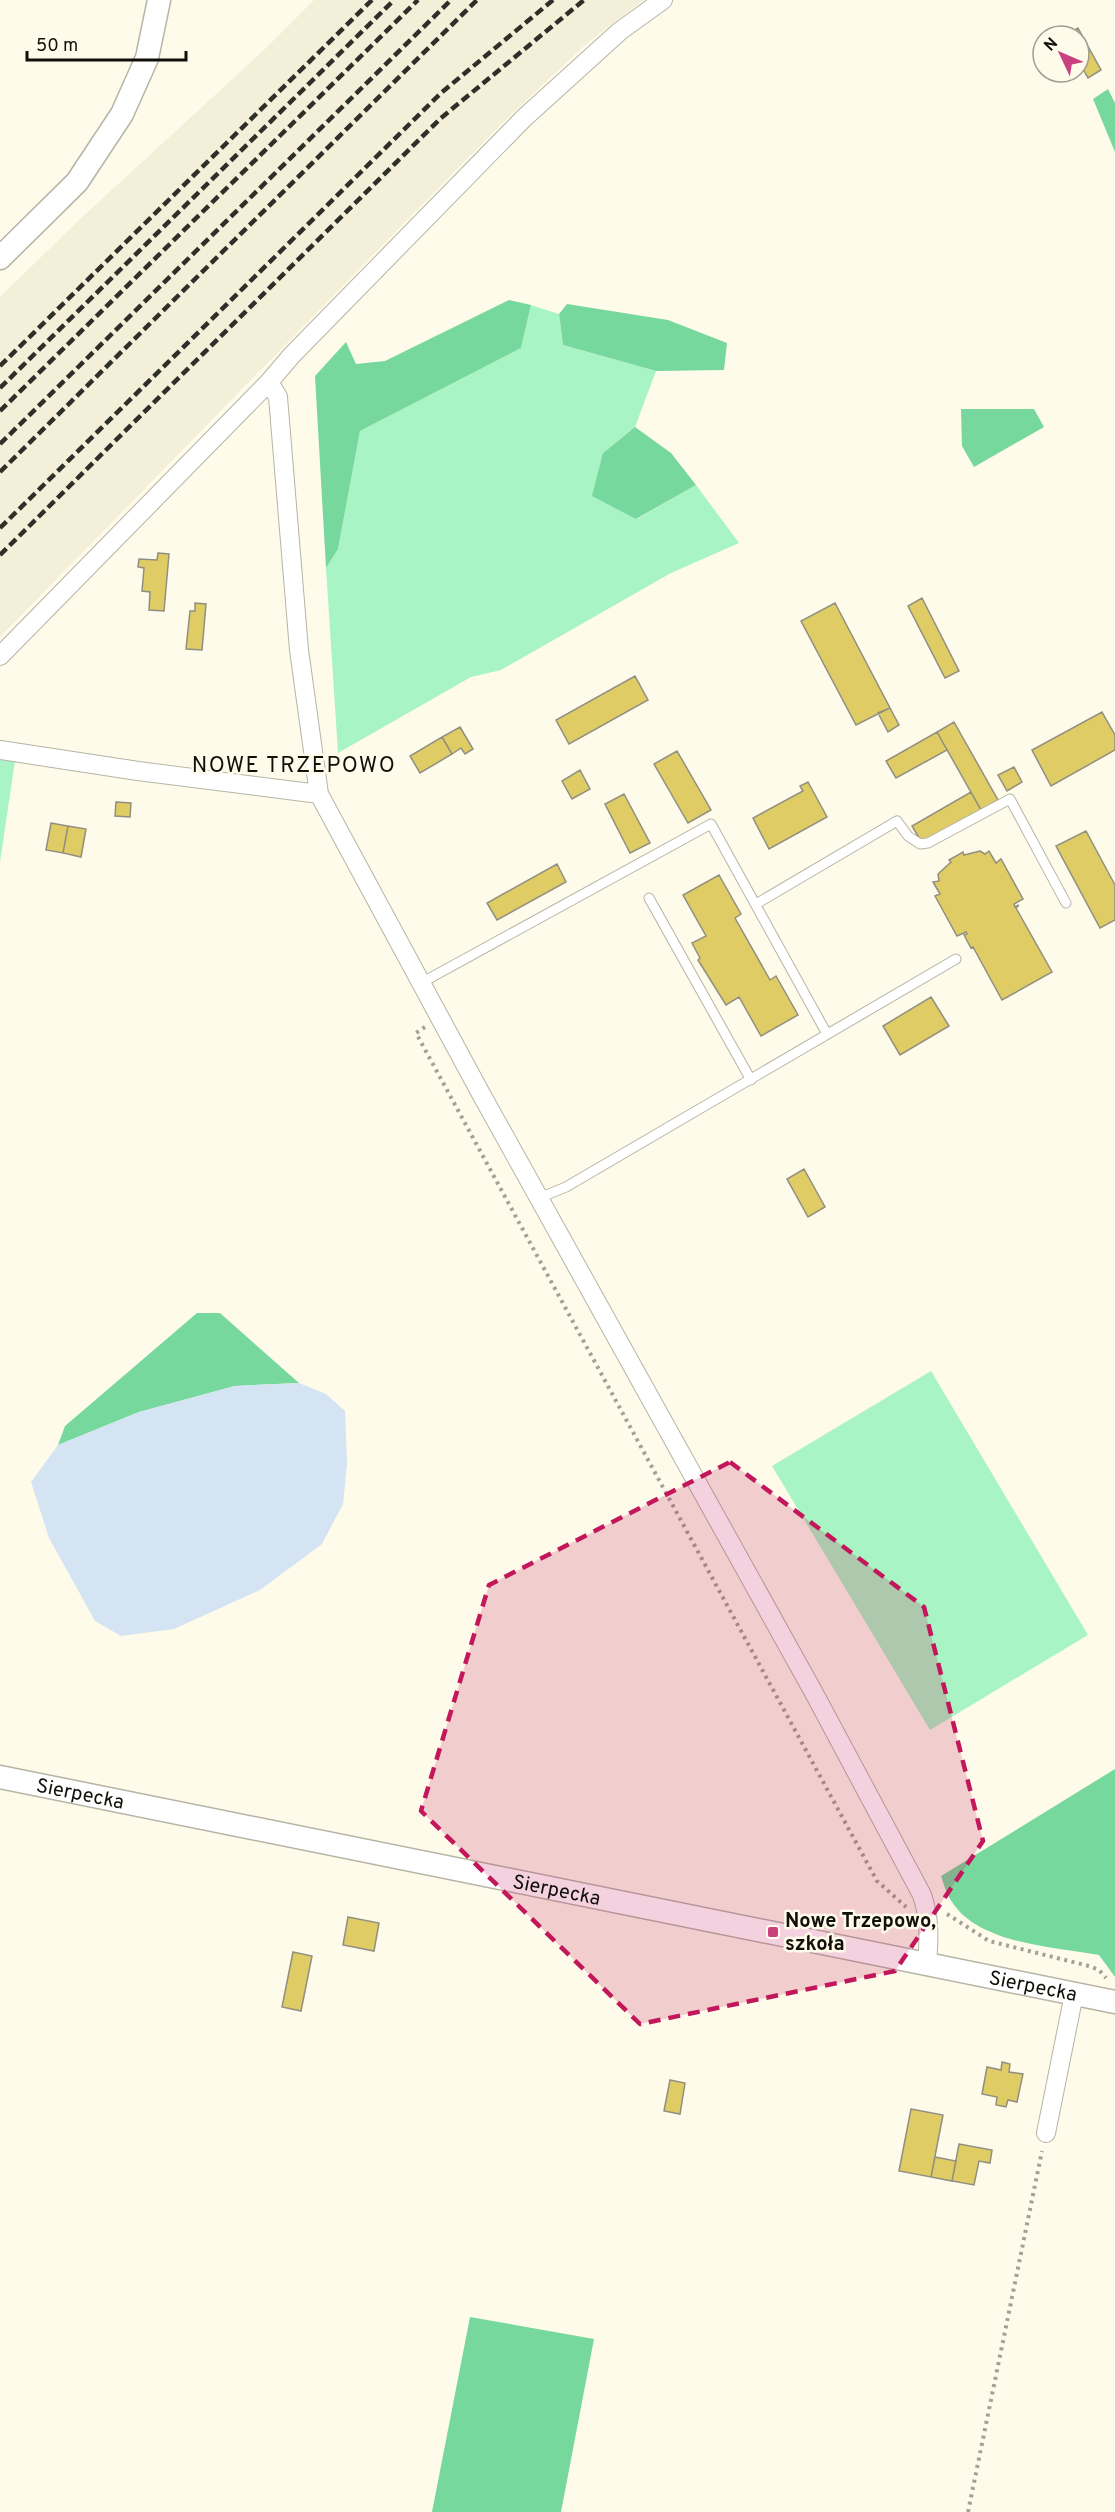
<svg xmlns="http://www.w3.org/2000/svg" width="1115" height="2512" viewBox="0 0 1115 2512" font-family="Overpass,sans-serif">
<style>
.built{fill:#f3efd8}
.green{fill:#a9f4c4}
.forest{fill:#76d89d}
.water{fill:#d5e4f2}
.building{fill:#dfcc65;stroke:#918f80;stroke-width:1.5}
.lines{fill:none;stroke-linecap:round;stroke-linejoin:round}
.service-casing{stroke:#b6b4a5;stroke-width:11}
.minor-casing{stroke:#b6b4a5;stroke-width:20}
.tertiary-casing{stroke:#b6b4a5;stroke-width:25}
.path{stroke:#a3a195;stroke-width:4;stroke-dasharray:3 4.5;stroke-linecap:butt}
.service{stroke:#fff;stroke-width:9}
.minor{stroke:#fff;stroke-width:18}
.tertiary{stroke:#fff;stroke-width:22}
.rail{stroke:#2f2e28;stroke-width:4.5;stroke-dasharray:9 4.5;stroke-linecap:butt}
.marked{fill:#c2185b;fill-opacity:0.2;stroke:#c2185b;stroke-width:4.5;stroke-dasharray:12 8;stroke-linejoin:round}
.poi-dot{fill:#c9417e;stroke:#fefbeb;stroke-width:2}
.labels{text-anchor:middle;stroke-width:5;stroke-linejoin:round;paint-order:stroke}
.street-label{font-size:20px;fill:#100f0a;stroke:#fefbeb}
.poi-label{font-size:20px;font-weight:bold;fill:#100f0a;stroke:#fefbeb;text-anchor:start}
.quarter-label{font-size:22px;letter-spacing:1.5px;fill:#100f0a;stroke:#fefbeb}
</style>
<rect width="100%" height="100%" fill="#fefbeb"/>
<!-- built -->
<path class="built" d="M314,0H643L586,44L499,126L0,637V297L78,221L264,50Z"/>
<!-- green -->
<path class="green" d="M531,305L559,314L563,345L656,371L635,427L603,453L637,519L696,485L739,543L671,573L501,670L471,677L338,753L326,568L338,549L360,431L521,348Z
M0,759L15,761L0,862Z
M931,1371L1088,1635L930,1730L772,1466Z"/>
<!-- forest -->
<path class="forest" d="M1108,89L1115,103V152L1093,99Z
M509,300L531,305L521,348L360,431L338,549L326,568L315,376L346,342L356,364L385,361Z
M567,304L668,320L727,343L724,370L656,371L563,345L559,314Z
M961,409H1034L1044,427L974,467L962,446Z
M635,427L671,453L696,485L636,519L592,496L603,453Z
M197,1313H220L299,1383L235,1386L139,1412L58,1445L65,1426Z
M1115,1769V1977L1099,1955C1054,1947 979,1944 952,1902C947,1895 944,1885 941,1876Z
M470,2317L594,2339L561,2512H432Z"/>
<!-- water -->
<path class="water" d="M299,1383L326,1394L345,1411L347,1464L343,1504L322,1544L260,1590L174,1629L121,1636L95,1621L49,1538L31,1482L58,1445L139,1412L235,1386Z"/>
<!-- building -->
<path class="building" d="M1078,28L1101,70L1088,78L1079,62V36H1065Z
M158,553L169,554L164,611L149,610L150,592L142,591L144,568L138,567L139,559L157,560Z
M922,598L959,671L945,678L908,606Z
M195,603L206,604L202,650L186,649L190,611H195Z
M835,603L890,708L856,725L801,621Z
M635,676L648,700L569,744L556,720Z
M890,708L899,725L888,732L878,713Z
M1102,712L1115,735V750L1051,786L1032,750Z
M954,722L998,800L981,810L937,732Z
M460,727L473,749L465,754L461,748L452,754L442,737Z
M937,732L947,750L896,778L886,761Z
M442,737L452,754L420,773L410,756Z
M677,751L711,810L688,823L654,764Z
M1014,767L1022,782L1007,791L998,775Z
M580,770L590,789L572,799L562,781Z
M808,782L827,817L769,849L753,818L803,791L800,786Z
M971,792L981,810L922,843L912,826Z
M624,794L650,843L630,853L605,804Z
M116,802L131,803L130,817L115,816Z
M51,823L68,826L63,853L46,850Z
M68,826L86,829L81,857L63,853Z
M1086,831L1115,885V920L1100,928L1056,846Z
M980,851L985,854L989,851L996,863L1001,859L1023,899L1014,904L1015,907L1019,905L1016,908L1052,972L1002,1000L973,947L971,948L964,935L967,934L966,932L957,936L935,896L940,894L933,882L939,881L938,874L951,862L949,860L963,852L964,855Z
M557,864L566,882L497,920L487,903Z
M719,875L741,914L735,918L770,980L776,976L798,1015L761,1036L739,997L726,1005L698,960L700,958L692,943L706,936L683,895Z
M931,997L949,1026L900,1055L883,1026Z
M804,1169L825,1207L808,1217L787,1179Z
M348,1917L379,1923L374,1951L343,1945Z
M293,1952L312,1956L301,2011L282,2007Z
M1002,2062L1010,2064L1009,2072L1023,2074L1017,2102L1008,2100L1006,2107L996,2105L997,2097L982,2094L987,2067L1001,2070Z
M670,2080L685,2083L680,2114L664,2111Z
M911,2109L943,2115L931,2177L899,2171Z
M959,2144L992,2150L990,2163L979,2161L974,2185L952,2181Z
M935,2157L956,2161L952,2181L931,2177Z"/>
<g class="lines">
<defs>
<path id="service" d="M649,898L751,1080
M756,904L897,821L908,836L920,844L928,843L1010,799L1066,903
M421,983L711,824L827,1034
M539,1198L566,1187L956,959"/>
<path id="minor" d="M663,0L620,31L524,118L292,355L269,382L278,397L299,650L319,794L480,1092L814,1693L922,1895C930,1919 929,1938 927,1963
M0,656L269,382
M0,750L138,771L319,794
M1046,2133L1074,1994"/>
<g id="tertiary">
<path d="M0,258L77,182L122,114L147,58L159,0"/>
<path id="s1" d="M0,1777L1115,2002"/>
</g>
</defs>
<!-- service casing -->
<use href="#service" class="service-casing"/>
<!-- minor casing -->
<use href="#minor" class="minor-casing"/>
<!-- tertiary casing -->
<use href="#tertiary" class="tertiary-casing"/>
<!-- path -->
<path class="path" d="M425,1027L416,1033L877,1881L906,1907
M947,1914L989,1941L1089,1966L1099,1970L1106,1978
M968,2512L1042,2151"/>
<!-- service -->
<use href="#service" class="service"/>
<!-- minor -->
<use href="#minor" class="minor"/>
<!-- tertiary -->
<use href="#tertiary" class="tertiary"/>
<!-- rail -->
<path class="rail" d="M0,366L372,0
M0,388L394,0
M0,411L418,0
M0,444L451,0
M0,472L477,0
M0,528L441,93L553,0
M0,555L441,118L584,0"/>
</g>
<!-- marked area -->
<path class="marked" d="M730,1462L924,1607L983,1841L895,1971L640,2024L421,1811L489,1585Z"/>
<!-- markers -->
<rect class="poi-dot" x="767" y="1926" width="12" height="12" rx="3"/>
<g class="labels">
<!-- street labels -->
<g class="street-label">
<text dy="7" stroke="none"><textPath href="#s1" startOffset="82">Sierpecka</textPath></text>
<text dy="7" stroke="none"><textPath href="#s1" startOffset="568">Sierpecka</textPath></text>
<text dy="7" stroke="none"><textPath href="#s1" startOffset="1054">Sierpecka</textPath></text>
</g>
<!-- poi labels -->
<g class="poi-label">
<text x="785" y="1927">Nowe Trzepowo,<tspan x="785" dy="23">szkoła</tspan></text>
</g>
<!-- quarter labels -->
<g class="quarter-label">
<text x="294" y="772">NOWE TRZEPOWO</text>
</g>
</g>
<!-- north arrow -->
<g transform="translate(1061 54) rotate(314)"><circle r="28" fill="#fefbeb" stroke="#9f9d91" stroke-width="1.5"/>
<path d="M0-4.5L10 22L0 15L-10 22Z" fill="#c9417e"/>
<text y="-9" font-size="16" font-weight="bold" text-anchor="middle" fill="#100f0a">N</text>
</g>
<!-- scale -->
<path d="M27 51v9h159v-9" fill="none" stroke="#100f0a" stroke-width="3"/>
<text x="36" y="51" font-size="18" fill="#100f0a" stroke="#fefbeb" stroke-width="4.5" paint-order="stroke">50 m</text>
</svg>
